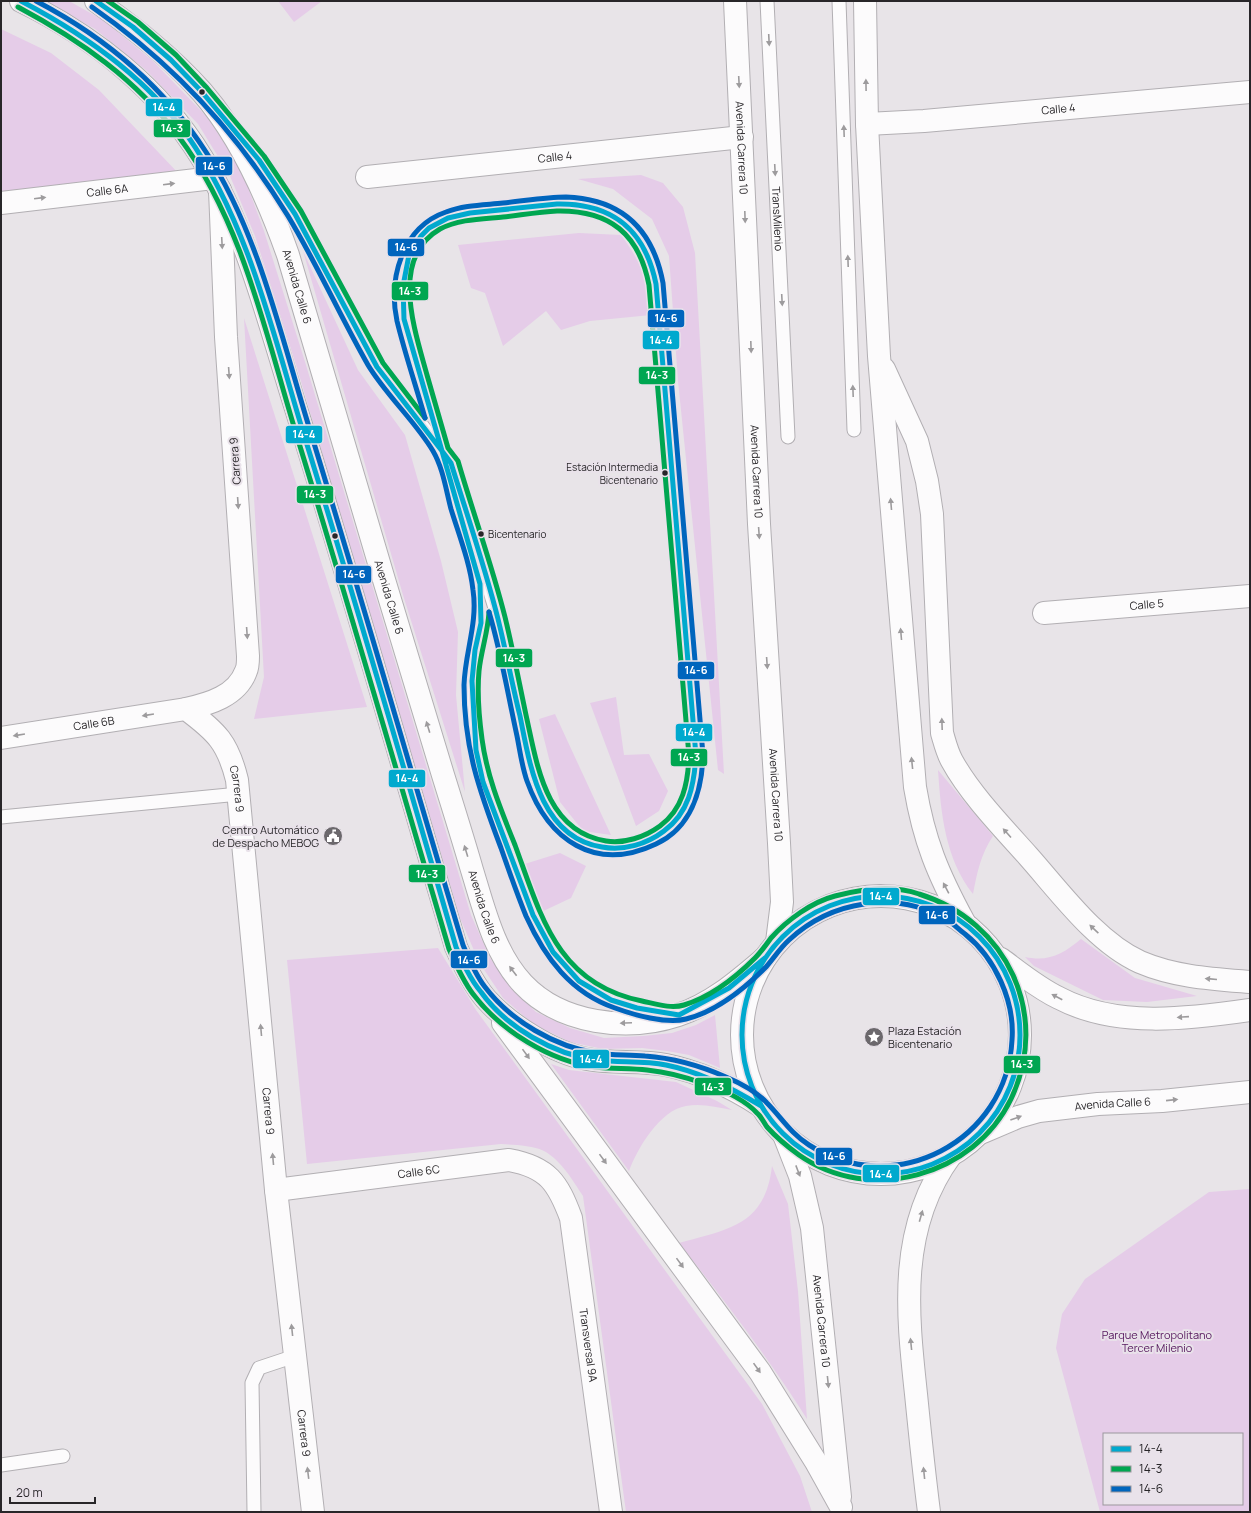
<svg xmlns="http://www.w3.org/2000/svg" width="1251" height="1513" viewBox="0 0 1251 1513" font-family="Manrope,sans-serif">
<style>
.green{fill:#e5cce8;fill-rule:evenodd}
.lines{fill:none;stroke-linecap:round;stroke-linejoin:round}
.lane-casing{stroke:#b2afb3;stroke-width:15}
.street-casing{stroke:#b2afb3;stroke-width:24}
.secondary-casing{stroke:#b2afb3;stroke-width:24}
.primary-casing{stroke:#b2afb3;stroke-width:24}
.lane{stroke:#fcfbfc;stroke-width:13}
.street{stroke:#fcfbfc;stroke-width:22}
.secondary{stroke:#fcfbfc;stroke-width:22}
.primary{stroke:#fcfbfc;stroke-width:22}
.bus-1-casing{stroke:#e9e2ea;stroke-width:8}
.bus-2-casing{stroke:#e9e2ea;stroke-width:8}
.bus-3-casing{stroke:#e9e2ea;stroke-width:8}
.bus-1{stroke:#00a9ce;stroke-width:5}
.bus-2{stroke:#00a651;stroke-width:5}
.bus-3{stroke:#0065bd;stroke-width:5}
.oneway{fill:#9d9b9d}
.bus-dot{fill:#282629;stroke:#e9e2ea;stroke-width:1.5}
.labels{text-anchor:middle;stroke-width:4;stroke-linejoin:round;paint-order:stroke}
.bus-label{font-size:10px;fill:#282629;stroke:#e9e2ea;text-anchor:end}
.street-label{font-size:11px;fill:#282629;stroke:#e9e2ea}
.poi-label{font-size:11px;fill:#282629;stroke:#e9e2ea;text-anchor:end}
.park-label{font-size:11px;fill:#55175d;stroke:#e9e2ea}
.line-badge{stroke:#e9e2ea;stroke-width:1.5}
.badge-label{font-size:11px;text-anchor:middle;font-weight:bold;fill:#fff}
</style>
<rect width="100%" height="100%" fill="#e8e4e8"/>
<!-- green -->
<path class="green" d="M44,1H69L103,20L153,61L208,118L242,171L264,231L306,365L471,915L490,958L511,988L536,1012L570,1028L604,1038L643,1036L672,1033L696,1025L715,1015L720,1068L689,1055L667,1051L642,1048L603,1049L570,1042L533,1024L503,998L479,962L460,918L297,368L255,236L230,176L198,124L147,71L95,29Z
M278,1H322L294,22Z
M1,29L51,53L99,90L180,175L1,193Z
M641,175L663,183L683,207L695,253L724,774L718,770L678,381L669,256L652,219L613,189L578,179Z
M579,233L621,235C644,266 645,277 651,315L590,321L561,330L546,311L503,346L485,293L471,288L458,245Z
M303,251L358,370L405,435L441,561L458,632L456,695L465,792L403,595Z
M244,318L367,707L254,719L264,677Z
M616,697L624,755L649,754L668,791L659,811L636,826L590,703Z
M555,714L611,835L583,831L560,802L539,719Z
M938,770L993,836C981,854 977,872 973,894C945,858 941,814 938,770Z
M560,853L586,866L571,898L537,914L515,867Z
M1081,939L1135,978L1197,996L1147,1002L1103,1000L1034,966L1025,957C1049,962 1063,954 1081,939Z
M438,948L476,1010L762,1404L800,1476L812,1512H626L583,1196C573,1181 561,1160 544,1151C532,1145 514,1145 501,1144L307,1164L287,960Z
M551,1064L569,1070L676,1082L717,1101L732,1110C716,1107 701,1103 686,1106C660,1110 637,1149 629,1171Z
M772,1166L788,1204L798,1291L807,1419C768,1357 724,1300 679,1243C728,1229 765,1226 772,1166Z
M1250,1189V1512H1100L1056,1348L1062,1314L1085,1279L1209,1192ZM1104,1434H1242V1504H1104Z"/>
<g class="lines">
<defs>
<g id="lane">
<path id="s1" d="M767,1L788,437"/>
<path d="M839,1L854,430"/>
<path d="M251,151L295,214L377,367L451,463L498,618L533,778L543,799L551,812L565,831L584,843L607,849L629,848L651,840L680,816L689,799L695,781L696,756L653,265C624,197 577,202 514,208C486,211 460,214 434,225"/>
<path d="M475,650L472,681L476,750L483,782L533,915L553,952L579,981L611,1000L637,1008L667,1013"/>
<path d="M1,817L239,794"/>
<path d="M1,1465L63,1456"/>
<path d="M254,1512L252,1383L259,1368L295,1356"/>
</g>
<g id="street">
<path id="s2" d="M867,124L924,121L1250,92"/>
<path id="s3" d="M367,177L742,137"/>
<path id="s4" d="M1,203L213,178"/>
<path id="s5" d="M1044,613L1250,596"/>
<path d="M186,709C209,704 237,696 246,671C248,667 248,660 248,656L226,337L220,190"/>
<path id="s6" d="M276,1190L509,1160C548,1167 558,1183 571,1218L611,1512"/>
</g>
<g id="secondary">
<path id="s7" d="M1,738L186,709C217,732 228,743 237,780L276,1190L313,1512"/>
</g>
<g id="primary">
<path d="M21,1C93,36 160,89 202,158C248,233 271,331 298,415C353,591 403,769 456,947C464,965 473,984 486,999C509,1025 554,1053 587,1059C613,1064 640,1060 666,1065C700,1072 732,1087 761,1106"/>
<path id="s8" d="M96,1C134,28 170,56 202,92C240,136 269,201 288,255C339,429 390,602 443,775C453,807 463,839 472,870C484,909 494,953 523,984C561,1024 627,1032 678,1015C712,1004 739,980 765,958"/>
<path id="s9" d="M735,1L759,524L779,843L782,902L777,942"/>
<path d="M865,1L867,124L879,356L915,787C924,841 938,874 964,922"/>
<path d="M884,369L917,441L927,481L932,514L942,733C945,743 947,752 952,761C970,794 1003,828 1028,856C1060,892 1096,942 1140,962C1175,977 1213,979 1250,982"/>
<circle cx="881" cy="1035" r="139"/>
<path d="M1001,959C1020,973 1038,988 1059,998C1116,1028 1188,1019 1250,1010"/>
<path d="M503,1023L760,1372L816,1462L841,1507"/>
<path id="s10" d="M983,1132L1018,1117L1039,1111L1098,1104L1162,1101L1250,1092"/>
<path id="s11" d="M784,1135L800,1176L812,1228L840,1497"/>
<path d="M929,1512C924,1473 920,1434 916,1394C907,1311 898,1227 951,1155"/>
</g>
</defs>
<!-- lane casing -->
<use href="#lane" class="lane-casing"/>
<!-- street casing -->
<use href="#street" class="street-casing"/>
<!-- secondary casing -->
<use href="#secondary" class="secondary-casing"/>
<!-- primary casing -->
<use href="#primary" class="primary-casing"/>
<!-- lane -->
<use href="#lane" class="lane"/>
<!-- street -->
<use href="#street" class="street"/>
<!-- secondary -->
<use href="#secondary" class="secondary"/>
<!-- primary -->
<use href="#primary" class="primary"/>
<defs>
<path id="bus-1" d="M21,1C84,34 145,76 187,135C249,224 273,334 304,435C357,605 406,776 456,947C463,963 470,979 481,992C506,1027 554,1055 597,1060C620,1063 643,1060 666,1065C701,1072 732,1088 761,1106
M96,1L133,27L171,60L202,92L259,160L295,214L377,367L442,451
M557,204C613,203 645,230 656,284L696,756C694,785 689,813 664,831C647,844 624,851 602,847C540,837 530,766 520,716C512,684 506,651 498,619C485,567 467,515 451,463L442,451L404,319L403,286L409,255L421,236L429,228L448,218L470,213Z
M442,451L480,584L481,623L475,650L472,681L476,750L483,782L533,915L553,952L579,981L611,1000L637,1008L679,1015L729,988L765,958
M742 1035a139 139 0 1 1 278 0a139 139 0 1 1-278 0Z"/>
<path id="bus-2" d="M108,1L138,22L176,55L207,88L264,156L301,211L383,363L425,418
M18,7C80,40 137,80 179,137C242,221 265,331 295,430C348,602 398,776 449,949C456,965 463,981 473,994C501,1031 550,1061 595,1067C612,1069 630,1068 647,1070C667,1072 686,1077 705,1084C723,1090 744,1099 757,1113C761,1116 764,1123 767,1127C776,1137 788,1147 799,1155C870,1205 974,1176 1011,1099C1051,1015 1007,921 919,894C893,885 862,889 835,896C812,902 787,920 771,938C766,945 761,952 755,958C736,977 710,997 684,1005C671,1009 656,1004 642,1001C557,984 541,916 515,845C501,810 487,777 482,739C479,717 477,693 479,671C481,651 488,632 489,612
M557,211C610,210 639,234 649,285L689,756C688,783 683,809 660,826C645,837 624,844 606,841C545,831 537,764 526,715C519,682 513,650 505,617C492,565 473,513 458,461L448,448C441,424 434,399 427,375C415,331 389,258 440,229C459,219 482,219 503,217C521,215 539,212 557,211Z"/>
<path id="bus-3" d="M36,1C105,37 164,87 206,152C258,232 281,336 309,427C362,599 411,772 463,945C469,959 475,974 485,987C511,1021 555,1047 597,1053C613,1056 629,1054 645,1056C673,1058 701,1066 726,1077C740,1083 756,1091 767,1103C781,1117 791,1134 809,1145C895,1200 1007,1141 1012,1040C1015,1001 995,958 965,934C958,929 953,923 946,919C895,890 831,901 789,940C780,948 774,958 766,967C745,988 715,1012 686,1019C666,1024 634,1015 615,1008C571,993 545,958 526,916C517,894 509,871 501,848C479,790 464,748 464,685C465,652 478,623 473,590C470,563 459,535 451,509C446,490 443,468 433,451C415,421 386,395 368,365C340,316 317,264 288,216C238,134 171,62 92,7
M425,418C416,386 405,354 397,321C388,279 402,227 446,212C464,205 484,205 503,203C524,201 545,197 566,197C622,199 653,230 663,283L703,755C702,791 691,828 656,844C595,873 548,840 527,781C522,767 520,751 517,736C508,695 501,652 489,612"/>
</defs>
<!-- bus-1 casing -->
<use href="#bus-1" class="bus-1-casing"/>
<!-- bus-2 casing -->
<use href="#bus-2" class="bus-2-casing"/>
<!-- bus-3 casing -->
<use href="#bus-3" class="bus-3-casing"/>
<!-- bus-1 -->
<use href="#bus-1" class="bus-1"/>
<!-- bus-2 -->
<use href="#bus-2" class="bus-2"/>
<!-- bus-3 -->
<use href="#bus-3" class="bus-3"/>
</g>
<!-- one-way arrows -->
<defs><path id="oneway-solid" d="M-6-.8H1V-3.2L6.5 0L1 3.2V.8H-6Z"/></defs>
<g class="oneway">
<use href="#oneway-solid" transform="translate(769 40) rotate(87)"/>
<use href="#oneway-solid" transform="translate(739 82) rotate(87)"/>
<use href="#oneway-solid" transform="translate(866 85) rotate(-91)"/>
<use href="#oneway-solid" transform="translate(844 131) rotate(-92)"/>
<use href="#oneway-solid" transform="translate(775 170) rotate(87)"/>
<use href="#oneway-solid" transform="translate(169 184) rotate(-7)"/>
<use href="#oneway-solid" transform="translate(40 198) rotate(-7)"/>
<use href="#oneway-solid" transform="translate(745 217) rotate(88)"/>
<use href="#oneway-solid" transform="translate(222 243) rotate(87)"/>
<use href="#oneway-solid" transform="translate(848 261) rotate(-92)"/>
<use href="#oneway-solid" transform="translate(782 300) rotate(87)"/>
<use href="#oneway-solid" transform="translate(751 347) rotate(88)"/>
<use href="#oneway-solid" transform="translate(229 373) rotate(86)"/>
<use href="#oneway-solid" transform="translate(853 391) rotate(-92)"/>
<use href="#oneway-solid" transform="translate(238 503) rotate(86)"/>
<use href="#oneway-solid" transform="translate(891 504) rotate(-95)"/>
<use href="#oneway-solid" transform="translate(759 533) rotate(86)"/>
<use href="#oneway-solid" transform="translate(247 633) rotate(86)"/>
<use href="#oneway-solid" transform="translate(901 634) rotate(-95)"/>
<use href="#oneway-solid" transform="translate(767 663) rotate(86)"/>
<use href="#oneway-solid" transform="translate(148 715) rotate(171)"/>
<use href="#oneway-solid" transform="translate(942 724) rotate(-92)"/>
<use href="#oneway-solid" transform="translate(428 727) rotate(-107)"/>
<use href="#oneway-solid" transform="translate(19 735) rotate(171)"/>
<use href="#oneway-solid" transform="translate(912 763) rotate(-96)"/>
<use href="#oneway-solid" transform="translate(1007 833) rotate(-132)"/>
<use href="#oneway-solid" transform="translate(466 851) rotate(-107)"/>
<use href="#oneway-solid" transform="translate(946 888) rotate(-118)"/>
<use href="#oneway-solid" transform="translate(1094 929) rotate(-137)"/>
<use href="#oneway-solid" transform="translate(513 971) rotate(-127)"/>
<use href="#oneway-solid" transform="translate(1211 979) rotate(-175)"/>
<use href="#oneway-solid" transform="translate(1057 997) rotate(-152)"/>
<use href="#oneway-solid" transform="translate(1183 1017) rotate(176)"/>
<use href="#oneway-solid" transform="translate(626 1023) rotate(178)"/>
<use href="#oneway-solid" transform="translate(261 1030) rotate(-95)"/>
<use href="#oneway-solid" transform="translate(526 1054) rotate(54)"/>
<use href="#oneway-solid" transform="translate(1172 1100) rotate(-6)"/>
<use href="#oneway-solid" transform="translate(1016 1118) rotate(-20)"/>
<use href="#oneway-solid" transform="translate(273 1159) rotate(-95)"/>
<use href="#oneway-solid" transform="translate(603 1159) rotate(54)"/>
<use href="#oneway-solid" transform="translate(798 1171) rotate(69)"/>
<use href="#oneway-solid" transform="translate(921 1216) rotate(-74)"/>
<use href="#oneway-solid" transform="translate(680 1263) rotate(54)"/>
<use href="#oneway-solid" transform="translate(292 1330) rotate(-96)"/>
<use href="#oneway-solid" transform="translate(911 1344) rotate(-96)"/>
<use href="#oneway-solid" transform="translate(757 1368) rotate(55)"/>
<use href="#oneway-solid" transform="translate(828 1382) rotate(84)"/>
<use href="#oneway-solid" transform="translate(308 1473) rotate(-97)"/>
<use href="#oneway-solid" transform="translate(924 1473) rotate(-96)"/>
</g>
<!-- icons -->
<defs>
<symbol id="civic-disc" viewBox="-11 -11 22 22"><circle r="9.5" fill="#6b686c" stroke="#e9e2ea"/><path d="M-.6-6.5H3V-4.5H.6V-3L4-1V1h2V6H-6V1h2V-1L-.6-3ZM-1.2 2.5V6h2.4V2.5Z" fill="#fff"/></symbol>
<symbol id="sight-disc" viewBox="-11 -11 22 22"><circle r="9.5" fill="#6b686c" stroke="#e9e2ea"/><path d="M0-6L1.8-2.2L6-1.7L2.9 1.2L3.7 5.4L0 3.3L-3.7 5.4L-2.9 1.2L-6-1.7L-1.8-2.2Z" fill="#fff"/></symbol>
</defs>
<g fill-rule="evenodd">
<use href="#civic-disc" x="322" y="825" width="22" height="22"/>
<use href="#sight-disc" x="863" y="1026" width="22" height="22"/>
</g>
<!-- markers -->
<g class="bus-dot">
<circle cx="202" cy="92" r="3.5"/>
<circle cx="665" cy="473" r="3.5"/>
<circle cx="481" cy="534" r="3.5"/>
<circle cx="335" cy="536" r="3.5"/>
</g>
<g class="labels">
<!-- bus labels -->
<g class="bus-label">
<text x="658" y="471">Estación Intermedia<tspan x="658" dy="13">Bicentenario</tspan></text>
<text x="488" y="538" text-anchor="start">Bicentenario</text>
</g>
<!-- street labels -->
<g class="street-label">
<text dy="4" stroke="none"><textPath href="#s2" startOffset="192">Calle 4</textPath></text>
<text dy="4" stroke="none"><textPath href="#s9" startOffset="147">Avenida Carrera 10</textPath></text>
<text dy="4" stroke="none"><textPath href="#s3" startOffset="189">Calle 4</textPath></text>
<text dy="4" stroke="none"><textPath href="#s4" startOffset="107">Calle 6A</textPath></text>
<text dy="4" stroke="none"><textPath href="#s1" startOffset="218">TransMilenio</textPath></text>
<text dy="4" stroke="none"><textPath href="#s8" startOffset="358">Avenida Calle 6</textPath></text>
<text transform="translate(235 461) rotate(-94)" y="4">Carrera 9</text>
<text dy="4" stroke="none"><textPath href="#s9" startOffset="471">Avenida Carrera 10</textPath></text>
<text dy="4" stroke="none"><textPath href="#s8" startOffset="682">Avenida Calle 6</textPath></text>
<text dy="4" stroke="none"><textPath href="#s5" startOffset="103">Calle 5</textPath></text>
<text dy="4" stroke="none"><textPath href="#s7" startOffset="94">Calle 6B</textPath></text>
<text dy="4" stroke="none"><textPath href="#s7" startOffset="286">Carrera 9</textPath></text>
<text dy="4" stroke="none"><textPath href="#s9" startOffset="795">Avenida Carrera 10</textPath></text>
<text dy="4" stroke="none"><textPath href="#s8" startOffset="1006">Avenida Calle 6</textPath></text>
<text dy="4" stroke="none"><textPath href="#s10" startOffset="134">Avenida Calle 6</textPath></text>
<text dy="4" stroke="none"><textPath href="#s7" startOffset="610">Carrera 9</textPath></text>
<text dy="4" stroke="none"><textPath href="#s6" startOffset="144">Calle 6C</textPath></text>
<text dy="4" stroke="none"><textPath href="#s11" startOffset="191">Avenida Carrera 10</textPath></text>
<text dy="4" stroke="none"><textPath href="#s6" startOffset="454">Transversal 9A</textPath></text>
<text dy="4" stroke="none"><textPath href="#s7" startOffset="934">Carrera 9</textPath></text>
</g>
<!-- poi labels -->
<g class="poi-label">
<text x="319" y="834">Centro Automático<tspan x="319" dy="13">de Despacho MEBOG</tspan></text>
<text x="888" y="1035" text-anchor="start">Plaza Estación<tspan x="888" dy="13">Bicentenario</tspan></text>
</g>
<!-- park labels -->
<g class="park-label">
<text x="1157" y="1339">Parque Metropolitano<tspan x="1157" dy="13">Tercer Milenio</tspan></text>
</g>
</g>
<g class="line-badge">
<rect x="145" y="98" width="38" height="19" rx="4" fill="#00a9ce"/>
<rect x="153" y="119" width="38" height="19" rx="4" fill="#00a651"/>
<rect x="195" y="156" width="38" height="20" rx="4" fill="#0065bd"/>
<rect x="387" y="238" width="38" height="19" rx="4" fill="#0065bd"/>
<rect x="391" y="281" width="38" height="20" rx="4" fill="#00a651"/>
<rect x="647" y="309" width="38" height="19" rx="4" fill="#0065bd"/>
<rect x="642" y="330" width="38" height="20" rx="4" fill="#00a9ce"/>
<rect x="638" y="366" width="38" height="19" rx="4" fill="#00a651"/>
<rect x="285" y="425" width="38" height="19" rx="4" fill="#00a9ce"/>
<rect x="296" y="485" width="38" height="19" rx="4" fill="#00a651"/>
<rect x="335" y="565" width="37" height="19" rx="4" fill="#0065bd"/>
<rect x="495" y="648" width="38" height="20" rx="4" fill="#00a651"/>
<rect x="677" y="661" width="38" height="19" rx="4" fill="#0065bd"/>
<rect x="675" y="723" width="38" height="19" rx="4" fill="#00a9ce"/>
<rect x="670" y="748" width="38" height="19" rx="4" fill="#00a651"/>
<rect x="388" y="769" width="38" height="19" rx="4" fill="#00a9ce"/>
<rect x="408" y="864" width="38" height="19" rx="4" fill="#00a651"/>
<rect x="862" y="887" width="38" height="19" rx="4" fill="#00a9ce"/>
<rect x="918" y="905" width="38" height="20" rx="4" fill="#0065bd"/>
<rect x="450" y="950" width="38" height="19" rx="4" fill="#0065bd"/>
<rect x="572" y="1049" width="38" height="20" rx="4" fill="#00a9ce"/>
<rect x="1003" y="1055" width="38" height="19" rx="4" fill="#00a651"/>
<rect x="694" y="1077" width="38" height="19" rx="4" fill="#00a651"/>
<rect x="815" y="1147" width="38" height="19" rx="4" fill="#0065bd"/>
<rect x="862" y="1164" width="38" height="19" rx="4" fill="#00a9ce"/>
</g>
<g class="badge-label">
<text x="164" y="111">14-4</text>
<text x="172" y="132">14-3</text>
<text x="214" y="170">14-6</text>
<text x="406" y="251">14-6</text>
<text x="410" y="295">14-3</text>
<text x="666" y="322">14-6</text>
<text x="661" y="344">14-4</text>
<text x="657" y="379">14-3</text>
<text x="304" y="438">14-4</text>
<text x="315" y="498">14-3</text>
<text x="354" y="578">14-6</text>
<text x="514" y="662">14-3</text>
<text x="696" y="674">14-6</text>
<text x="694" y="736">14-4</text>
<text x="689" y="761">14-3</text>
<text x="407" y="782">14-4</text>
<text x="427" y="878">14-3</text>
<text x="881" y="900">14-4</text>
<text x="937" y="919">14-6</text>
<text x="469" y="964">14-6</text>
<text x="591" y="1063">14-4</text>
<text x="1022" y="1068">14-3</text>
<text x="713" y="1091">14-3</text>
<text x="834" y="1160">14-6</text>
<text x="881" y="1178">14-4</text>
</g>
<!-- border -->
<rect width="1251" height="1513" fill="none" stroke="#282629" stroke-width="4"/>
<!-- legend -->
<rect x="1103" y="1433" width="140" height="72" fill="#e9e2ea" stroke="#9c979d"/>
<rect x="1111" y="1446" width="20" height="6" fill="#00a9ce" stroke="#9c979d"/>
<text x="1139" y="1453" font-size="12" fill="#282629">14-4</text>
<rect x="1111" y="1466" width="20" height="6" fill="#00a651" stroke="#9c979d"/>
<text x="1139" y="1473" font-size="12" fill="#282629">14-3</text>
<rect x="1111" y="1486" width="20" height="6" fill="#0065bd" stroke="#9c979d"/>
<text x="1139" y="1493" font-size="12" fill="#282629">14-6</text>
<!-- scale -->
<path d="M10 1497v6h85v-6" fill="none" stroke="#282629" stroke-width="2"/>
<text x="16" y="1497" font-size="12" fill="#282629" stroke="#e9e2ea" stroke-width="3" paint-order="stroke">20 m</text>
</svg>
